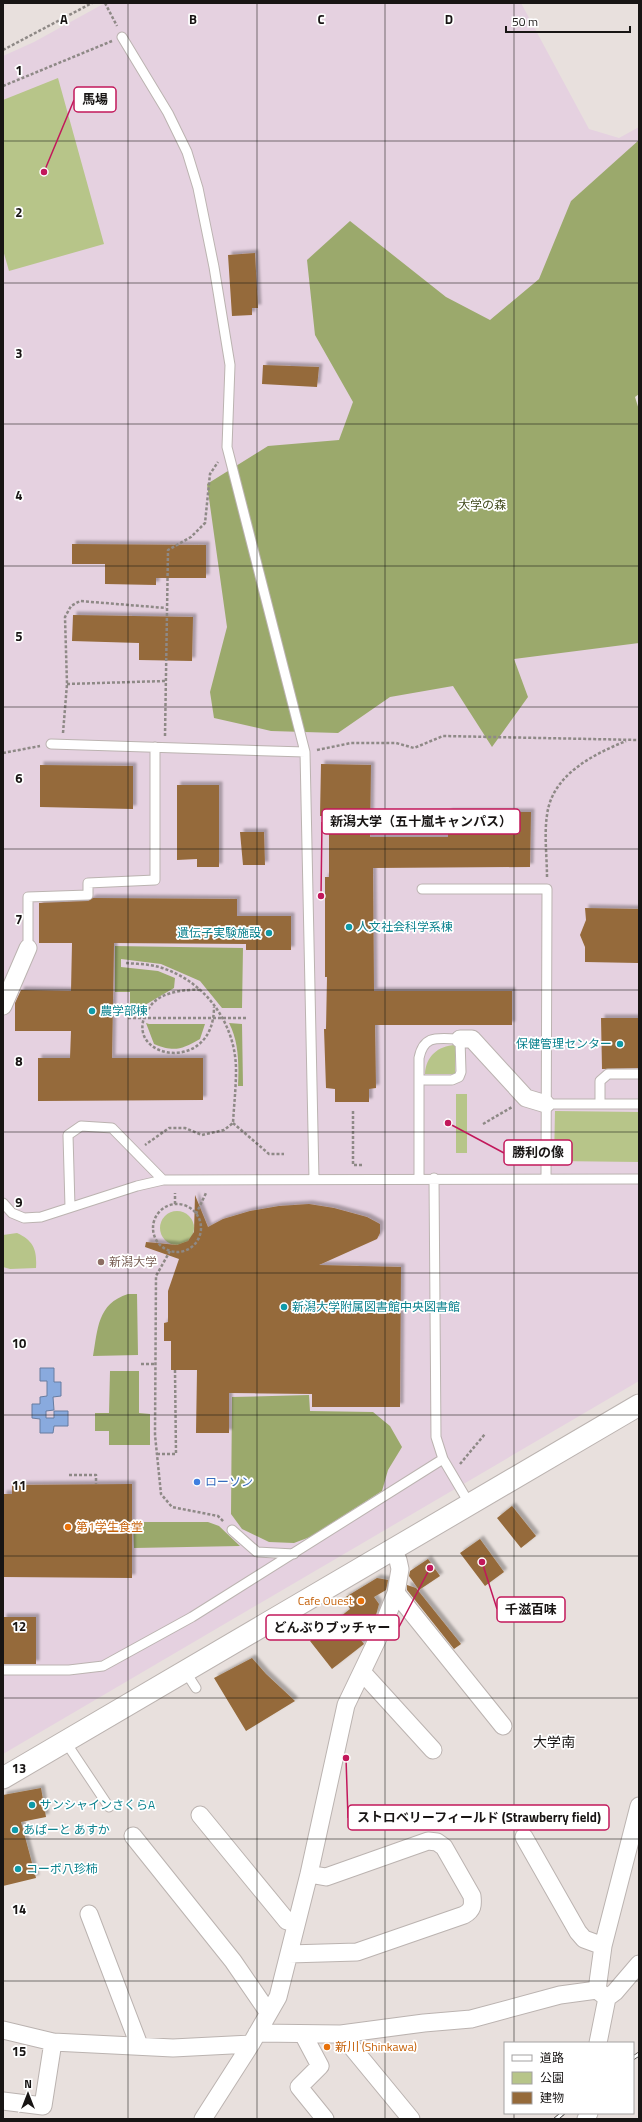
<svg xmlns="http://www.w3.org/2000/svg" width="642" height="2122" viewBox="0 0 642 2122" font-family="'Titillium Web','Noto Sans JP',sans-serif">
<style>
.education{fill:#e5d1e0}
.green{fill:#b7c589}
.forest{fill:#9ba96c}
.water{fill:#89aade;stroke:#677da1}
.building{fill:#956a3a;filter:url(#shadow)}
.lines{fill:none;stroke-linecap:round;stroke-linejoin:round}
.service-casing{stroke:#bbb3b0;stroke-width:11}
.minor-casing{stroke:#bbb3b0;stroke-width:19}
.tertiary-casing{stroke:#bbb3b0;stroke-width:23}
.path{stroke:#8e8986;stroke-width:2.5;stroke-dasharray:3 2;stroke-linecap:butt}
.service{stroke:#fff;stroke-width:9}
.minor{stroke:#fff;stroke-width:17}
.tertiary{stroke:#fff;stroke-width:21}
.rail-casing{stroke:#3e3a38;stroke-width:4.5}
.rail{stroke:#fff;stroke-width:3;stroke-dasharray:9;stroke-linecap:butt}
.grid{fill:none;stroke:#181514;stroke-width:1;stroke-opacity:0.55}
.culture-dot{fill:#0f9aa8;stroke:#fff;stroke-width:1.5}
.education-dot{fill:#8d6e63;stroke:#fff;stroke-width:1.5}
.shop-dot{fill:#3f7fe0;stroke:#fff;stroke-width:1.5}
.food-dot{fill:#e8710a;stroke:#fff;stroke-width:1.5}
.labels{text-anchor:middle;stroke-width:3.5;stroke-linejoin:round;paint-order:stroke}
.park-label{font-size:12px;fill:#3e4718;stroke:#fff}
.culture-label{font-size:12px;fill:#0d838f;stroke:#fff;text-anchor:start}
.education-label{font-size:12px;fill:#785e54;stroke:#fff;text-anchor:start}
.shop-label{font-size:12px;fill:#366cbe;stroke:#fff;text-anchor:start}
.food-label{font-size:12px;fill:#c56008;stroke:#fff;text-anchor:start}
.quarter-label{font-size:14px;fill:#181514;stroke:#fff}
.grid-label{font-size:13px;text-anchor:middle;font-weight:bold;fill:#181514;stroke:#fff;stroke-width:3.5;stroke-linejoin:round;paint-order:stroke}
.leader{fill:none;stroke:#c2185b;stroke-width:1.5}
.callout-dot{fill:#c2185b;stroke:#fff;stroke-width:1.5}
.callout{fill:#fff;stroke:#c2185b;stroke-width:1.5}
.callout-label{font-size:13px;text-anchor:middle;font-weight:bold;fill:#181514}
</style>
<defs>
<filter id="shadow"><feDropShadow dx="3.5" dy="-3.5" stdDeviation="1" flood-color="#0004"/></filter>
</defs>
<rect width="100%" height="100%" fill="#e8e0dd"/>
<!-- education -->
<path class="education" d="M105,3H521L589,129L619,138L639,127V394L635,397L639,410V1381L3,1754V56L34,42Z"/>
<!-- green -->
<path class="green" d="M58,78L104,244L9,271L3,250V100Z
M455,1045V1074H425C426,1056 438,1046 455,1045Z
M456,1094H467V1153H456Z
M555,1111L639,1112V1162L554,1161Z
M160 1228a17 17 0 1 1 34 0a17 17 0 1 1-34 0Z
M17,1233C34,1241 37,1250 36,1268L10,1269L3,1267V1235Z"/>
<!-- forest -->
<path class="forest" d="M639,140V394L635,397L639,410V643L514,659L528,697L492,747L453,686L390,697L338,733L271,731L214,718L210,692L227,627L207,484L268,446L339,440L353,402L315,335L307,260L350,221L446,297L490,320L539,279L571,201Z
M115,946L243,948L242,1008H222L200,981L161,964L121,959V967L158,971L175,978L174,988L145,1005L142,1011H130V992H115Z
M146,1023L149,1024H205L200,1039C181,1050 174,1052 154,1044Z
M229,1023L242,1024L243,1086H238C239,1065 239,1042 229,1023Z
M128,1294H137L138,1355L93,1356C98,1329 97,1304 128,1294Z
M110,1371H139V1413L150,1414V1445H109V1431H95V1413H109Z
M309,1395L310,1411L373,1412L390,1426L402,1447L388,1470L382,1491L310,1537L294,1543L269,1542L242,1529L231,1514L232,1397Z
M133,1522H208L219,1526L240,1546L134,1548Z"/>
<!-- water -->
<path class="water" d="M40,1368H54V1382H61V1396L53,1397L54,1410L46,1411V1418H54V1411H68V1426H54L53,1433H40V1419L32,1418V1404H40V1397L47,1396V1381H40Z"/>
<!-- building -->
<path class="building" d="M255,253L258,308H252V315L232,316L228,255Z
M263,365L319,367L317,387L262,384Z
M72,544L206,545V578H156V585L105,584V564H72Z
M73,615L193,617L192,661L139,660V643L72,641Z
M321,764L371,765L370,837H448V812H531L530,867L373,868L374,991H512V1025H375L376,1088L369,1089V1102H335V1089L326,1088L324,1029H326L327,977H325V877H329V816H320Z
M40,765L133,766V809L40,807Z
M177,785H219V867H197V859L177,860Z
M240,832H264L265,865H243Z
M93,898L237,899V916H291V950H246V944L114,943L112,1058H203V1100L38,1101V1058H70L71,1031H15V1003L21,990L71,991L72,943H39V903L88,901Z
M585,908L639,909L638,963L585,962V947L580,935L586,920Z
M601,1018H639V1068L602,1069Z
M195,1195L208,1227L223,1219L250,1211L279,1206L309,1204L334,1208L367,1217L380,1224V1233L377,1239L319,1265L401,1267L400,1407H312V1394L229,1393V1433H196L197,1370H171V1341H164V1323L168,1322V1291L179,1259L145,1247L146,1242L177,1245L188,1241L194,1232Z
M132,1484V1578L3,1577V1494H12V1485Z
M512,1506L536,1536L521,1548L497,1518Z
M480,1539L504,1572L485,1586L460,1553Z
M428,1559L440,1576L419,1590L409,1576L410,1571Z
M377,1578L388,1580L386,1590L374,1597L379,1604L376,1615L353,1630L364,1644L332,1669L310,1641L350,1609L344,1598Z
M407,1585L416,1588L461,1644L454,1649L407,1590Z
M3,1617H36V1664H3Z
M252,1658L266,1674L295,1701L246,1731L214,1678Z
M41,1788L46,1817L21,1822L36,1878L3,1886V1795Z"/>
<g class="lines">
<defs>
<path id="service" d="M122,37L168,113L187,152L198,188L214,267L230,365L227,447L305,752L314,1179
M51,744L305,752
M422,889H547L546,1179
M28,948V897L88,895V883L155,880V747
M419,1080H452L459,1077L461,1072L460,1039C440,1039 424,1033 419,1058V1178
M546,1104H639
M600,1104V1081L608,1074H639
M3,1203L12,1213L24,1218L41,1217L137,1186L163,1180L639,1179
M70,1207L68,1135L81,1126L112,1128L163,1180
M443,1459L469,1503
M232,1530L257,1552L294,1554
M3,1670H69L103,1666L192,1617L443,1459L436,1437L434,1178
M185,1671L196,1688
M65,1741L109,1807"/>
<path id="minor" d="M3,1006L28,948
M460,1039H472L526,1098L546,1104
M396,1593L503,1726
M362,1672L433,1750
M200,1815L287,1921L296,1923
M133,1836L233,1961L268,2012
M524,1837L578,1932L584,1939L603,1946
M89,1914L139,2045
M289,1954L357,1952L464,1915C473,1910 473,1905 472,1896L444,1847L437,1842L428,1841L326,1877L309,1874
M607,1998L597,1990L603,1946L639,1806
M3,2030L53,2042L173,2048L251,2044
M257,2033L341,2034L424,2023L471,2019L560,1995L597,1990
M303,2034L320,2066L299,2087L325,2119
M341,2034L411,2119
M598,2043L607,1998L615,1992L639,1964
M3,2101L43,2106L53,2042
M203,2119L251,2044L278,1997L309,1874L346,1705L379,1636L396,1593L400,1569L398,1560L392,1550
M586,2119L589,2113"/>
<path id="tertiary" d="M3,1778L639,1405"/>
</defs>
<!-- service casing -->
<use href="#service" class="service-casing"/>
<!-- minor casing -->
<use href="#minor" class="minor-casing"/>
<!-- tertiary casing -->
<use href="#tertiary" class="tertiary-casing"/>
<!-- path -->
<path class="path" d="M105,3L117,26
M3,50L92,3
M3,86L112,41
M67,684L165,681
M63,733L67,684L65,617L71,606L80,601L166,608
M165,736L168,550L191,537L205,523L210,474L218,462
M317,750L351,743H396L414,748L443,736L639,740
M3,753L40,746
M547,877C547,857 544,835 547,815C552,775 592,755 626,741
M126,963C137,964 149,964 159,967C205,980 236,1024 236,1070C236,1088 234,1105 233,1123L224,1130L202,1135L185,1128H169L145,1145
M200,990C186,989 162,992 152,1004C111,1056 214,1080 214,1007
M128,1018H247
M353,1111V1165H363
M233,1123L269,1154H284
M483,1124L512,1107
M153 1228a24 24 0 1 1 48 0a24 24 0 1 1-48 0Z
M175,1204V1193
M196,1214L206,1193
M170,1251L156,1276L155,1435L161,1494L172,1507L218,1516L224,1522
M141,1364H155
M157,1454H176L175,1370
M460,1464L485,1434
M69,1475H96V1484"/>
<!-- service -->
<use href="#service" class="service"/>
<!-- minor -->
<use href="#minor" class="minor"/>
<!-- tertiary -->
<use href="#tertiary" class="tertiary"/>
<defs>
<path id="rail" d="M633,2058L639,2054
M556,2119L563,2113"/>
</defs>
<!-- rail casing -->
<use href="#rail" class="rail-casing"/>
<!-- rail -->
<use href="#rail" class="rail"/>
</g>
<!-- grid -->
<path class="grid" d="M128,3V2119M257,3V2119M385,3V2119M514,3V2043M3,141H639M3,283H639M3,424H639M3,566H639M3,707H639M3,849H639M3,990H639M3,1132H639M3,1273H639M3,1415H639M3,1556H639M3,1698H639M3,1839H639M3,1981H639M514,2113V2119"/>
<!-- markers -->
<g class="culture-dot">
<circle cx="349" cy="927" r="4"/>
<circle cx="269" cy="933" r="4"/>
<circle cx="92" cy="1011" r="4"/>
<circle cx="620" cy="1044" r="4"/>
<circle cx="284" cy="1307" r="4"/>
<circle cx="32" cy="1805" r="4"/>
<circle cx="15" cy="1830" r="4"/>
<circle cx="18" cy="1869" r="4"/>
</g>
<circle class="education-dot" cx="101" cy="1262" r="4"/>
<circle class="shop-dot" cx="197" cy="1482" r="4"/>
<g class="food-dot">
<circle cx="68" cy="1527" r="4"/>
<circle cx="361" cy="1601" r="4"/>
<circle cx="327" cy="2047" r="4"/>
</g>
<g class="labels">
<!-- park labels -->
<g class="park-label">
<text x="482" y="509">大学の森</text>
</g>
<!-- culture labels -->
<g class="culture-label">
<text x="357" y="931">人文社会科学系棟</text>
<text x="261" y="937" text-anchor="end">遺伝子実験施設</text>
<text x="100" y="1015">農学部棟</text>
<text x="612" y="1048" text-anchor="end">保健管理センター</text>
<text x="292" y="1311">新潟大学附属図書館中央図書館</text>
<text x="40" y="1809">サンシャインさくらA</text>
<text x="23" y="1834">あぱーと あすか</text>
<text x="26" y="1873">コーポ八珍柿</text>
</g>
<!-- education labels -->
<g class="education-label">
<text x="109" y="1266">新潟大学</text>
</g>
<!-- shop labels -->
<g class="shop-label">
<text x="205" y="1486">ローソン</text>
</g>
<!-- food labels -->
<g class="food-label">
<text x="76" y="1531">第1学生食堂</text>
<text x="353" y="1605" text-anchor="end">Cafe Ouest</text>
<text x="335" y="2051">新川 (Shinkawa)</text>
</g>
<!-- quarter labels -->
<g class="quarter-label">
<text x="554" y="1747">大学南</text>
</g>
</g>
<g class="grid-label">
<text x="64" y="24">A</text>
<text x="193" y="24">B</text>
<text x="321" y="24">C</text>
<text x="449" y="24">D</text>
<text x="19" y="75">1</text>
<text x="19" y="217">2</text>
<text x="19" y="358">3</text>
<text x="19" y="500">4</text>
<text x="19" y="641">5</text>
<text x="19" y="783">6</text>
<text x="19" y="924">7</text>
<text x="19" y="1066">8</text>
<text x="19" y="1207">9</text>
<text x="19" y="1348">10</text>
<text x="19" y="1490">11</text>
<text x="19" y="1631">12</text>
<text x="19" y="1773">13</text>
<text x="19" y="1914">14</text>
<text x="19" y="2056">15</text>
</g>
<!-- callouts -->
<path class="leader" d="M44 172L74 100M321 896L322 822M448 1123L504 1153M482 1562L497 1609M430 1568L399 1627M346 1758L348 1818"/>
<g class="callout-dot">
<circle cx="44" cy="172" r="4"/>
<circle cx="321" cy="896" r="4"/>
<circle cx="448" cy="1123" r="4"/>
<circle cx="482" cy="1562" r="4"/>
<circle cx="430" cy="1568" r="4"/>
<circle cx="346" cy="1758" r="4"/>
</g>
<g class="callout">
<rect x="74" y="87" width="42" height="25" rx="4"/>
<rect x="322" y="809" width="198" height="25" rx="4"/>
<rect x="504" y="1140" width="68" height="25" rx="4"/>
<rect x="497" y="1597" width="68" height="25" rx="4"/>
<rect x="266" y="1615" width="133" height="25" rx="4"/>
<rect x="348" y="1805" width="261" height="25" rx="4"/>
</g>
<g class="callout-label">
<text x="95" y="104">馬場</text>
<text x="421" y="826">新潟大学（五十嵐キャンパス）</text>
<text x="538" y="1157">勝利の像</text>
<text x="531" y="1614">千滋百味</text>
<text x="332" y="1632">どんぶりブッチャー</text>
<text x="479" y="1822">ストロベリーフィールド (Strawberry field)</text>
</g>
<!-- border -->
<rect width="642" height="2122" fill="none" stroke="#181514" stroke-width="8"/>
<!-- legend -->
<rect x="504" y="2042" width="130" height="72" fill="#ffffff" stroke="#a3a1a1"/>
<rect x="512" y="2055" width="20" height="6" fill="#ffffff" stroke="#a3a1a1"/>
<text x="540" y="2062" font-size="12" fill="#181514">道路</text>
<rect x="512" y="2072" width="20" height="12" fill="#b7c589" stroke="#a3a1a1"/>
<text x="540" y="2082" font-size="12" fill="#181514">公園</text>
<rect x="512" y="2092" width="20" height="12" fill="#956a3a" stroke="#a3a1a1"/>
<text x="540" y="2102" font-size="12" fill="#181514">建物</text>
<!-- north arrow -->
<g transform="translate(28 2094)" stroke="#ffffff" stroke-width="3" paint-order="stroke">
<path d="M0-3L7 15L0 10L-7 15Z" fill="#181514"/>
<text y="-6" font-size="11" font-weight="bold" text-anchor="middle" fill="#181514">N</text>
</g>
<!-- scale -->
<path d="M506 26v6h124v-6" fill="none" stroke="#181514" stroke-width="2"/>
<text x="512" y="26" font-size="12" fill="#181514" stroke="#ffffff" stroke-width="3" paint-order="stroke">50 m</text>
</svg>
